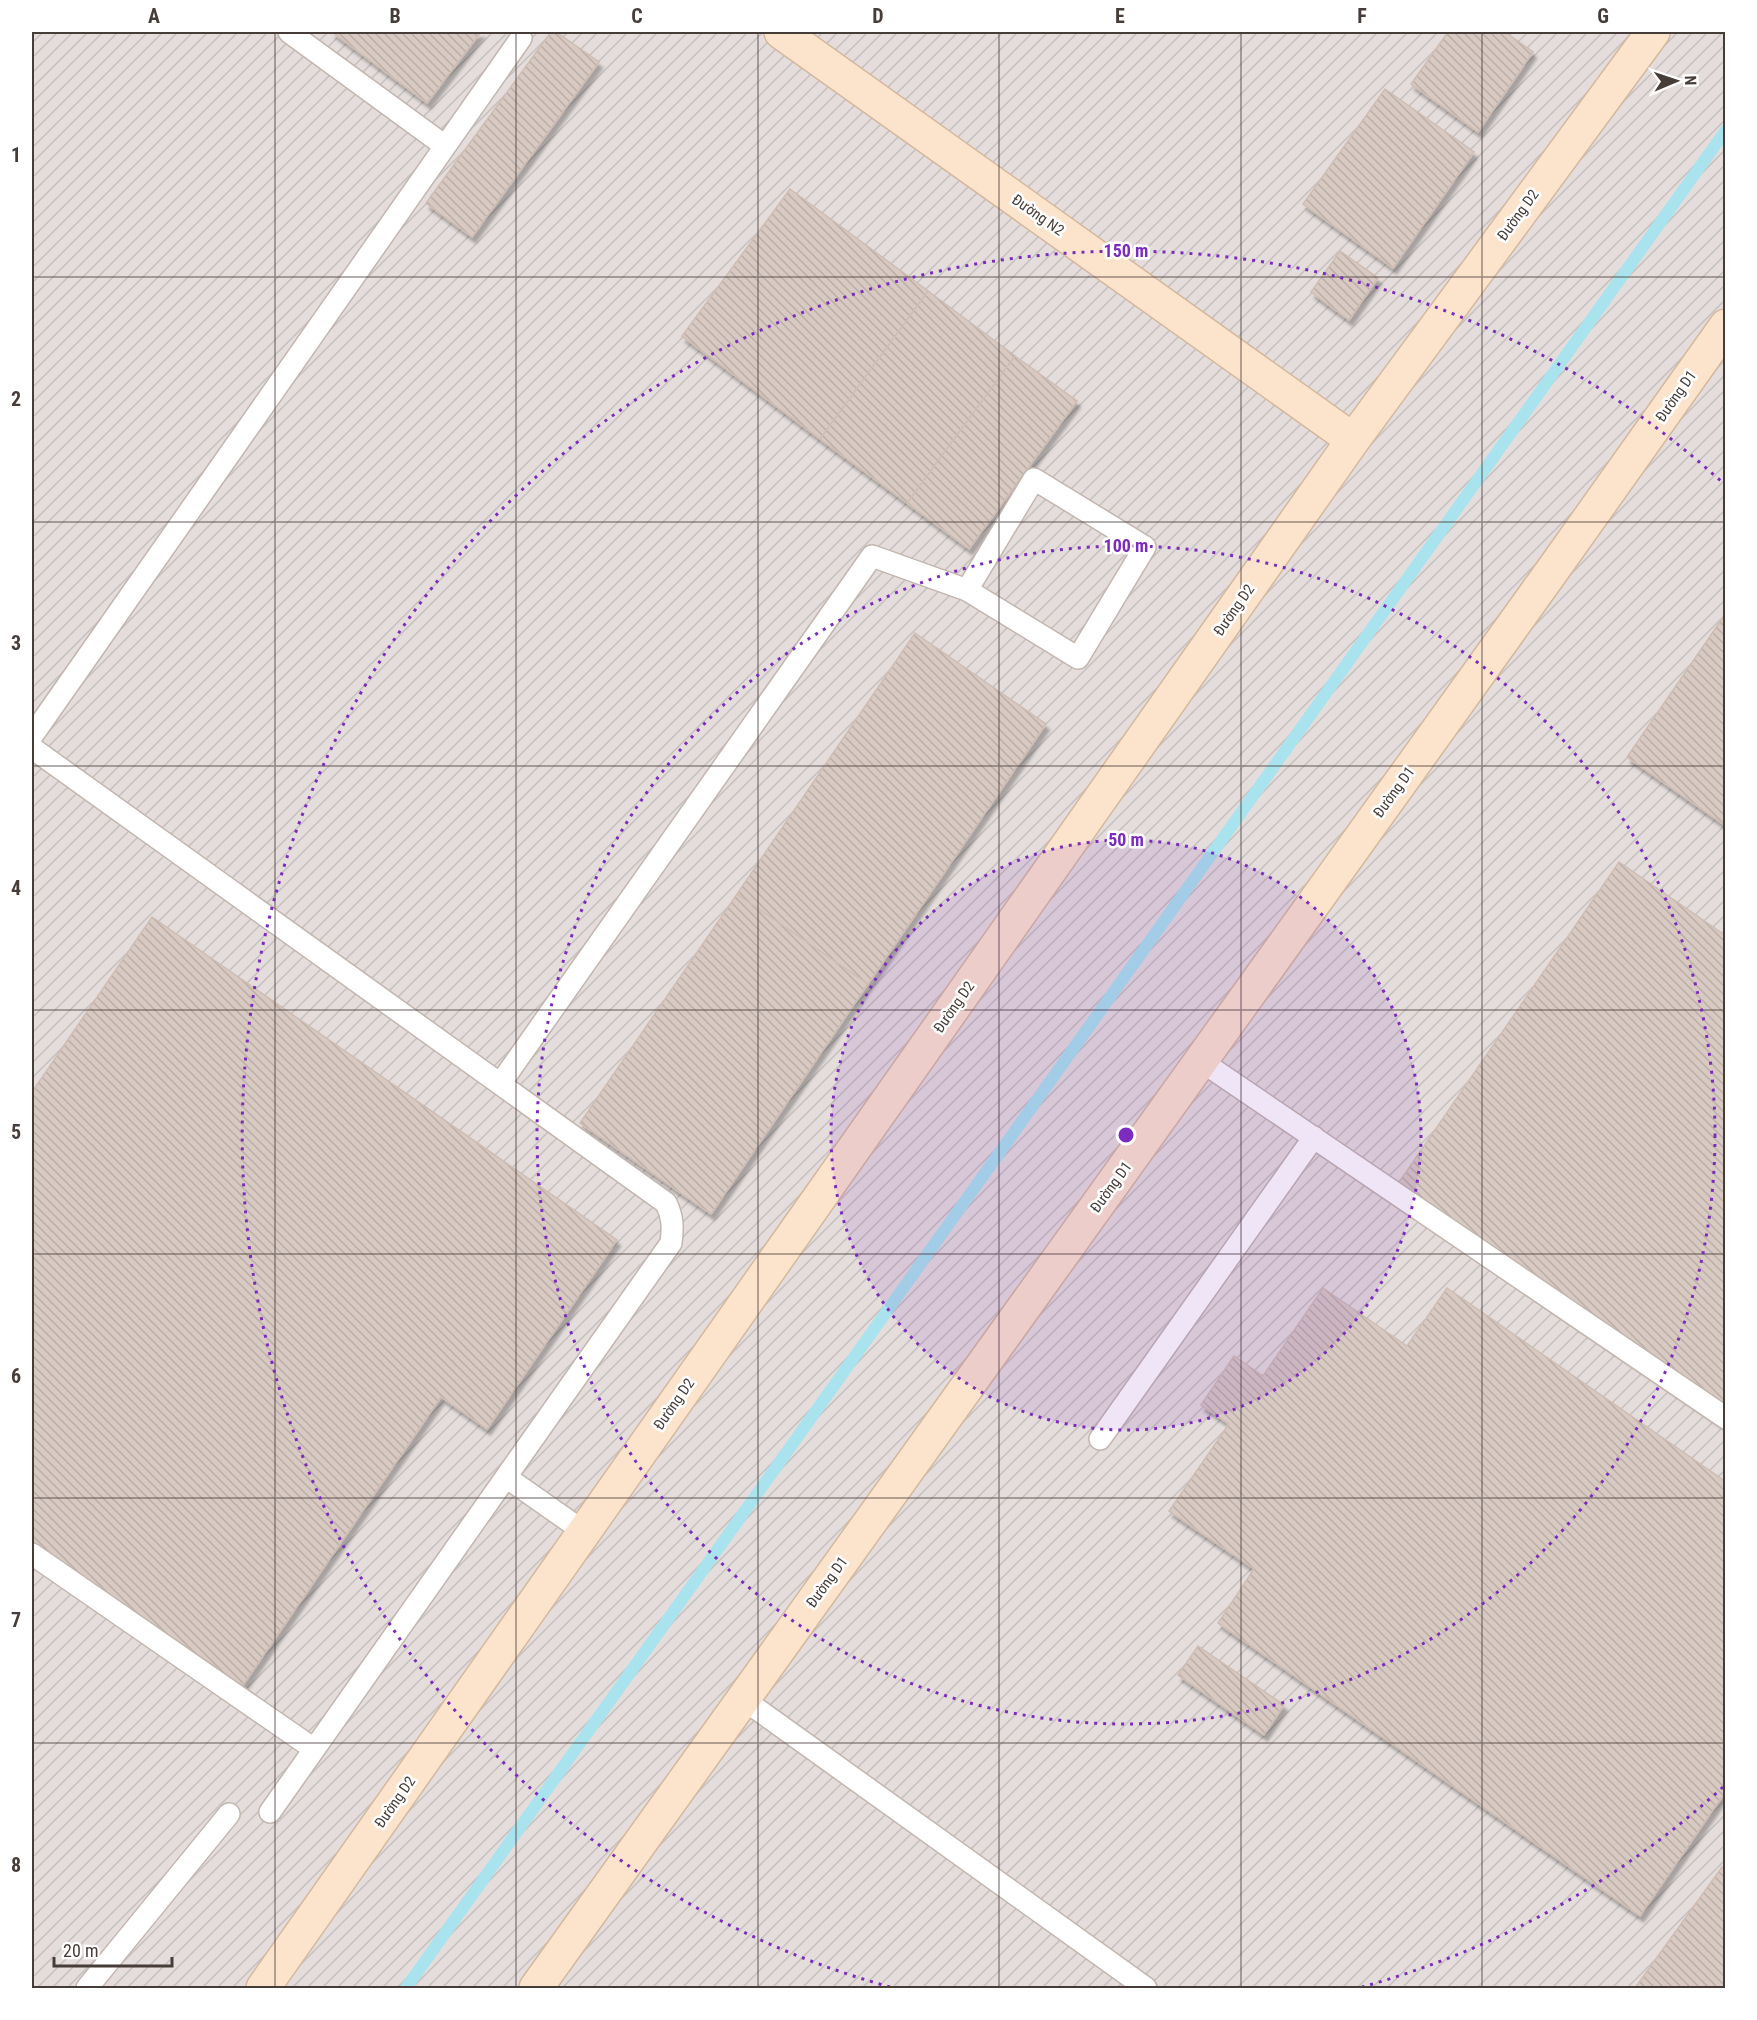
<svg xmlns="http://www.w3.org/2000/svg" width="1757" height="2020" viewBox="0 0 1757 2020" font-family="'Roboto Condensed',sans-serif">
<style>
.industrial{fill:url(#industrial-furrows)}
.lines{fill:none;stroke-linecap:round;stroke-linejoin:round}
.stream{stroke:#a9e3ed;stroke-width:12}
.building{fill:url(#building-back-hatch);stroke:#cfbdb3;stroke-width:1.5;filter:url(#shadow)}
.lane-casing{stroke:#c2b6af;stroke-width:24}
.secondary-casing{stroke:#d4b89e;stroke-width:36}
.lane{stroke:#fff;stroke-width:21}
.secondary{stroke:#fce4cc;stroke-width:33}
.grid{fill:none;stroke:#473d38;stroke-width:1.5;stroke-opacity:0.55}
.ring{fill:none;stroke:#7b2cbf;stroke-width:3;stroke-dasharray:3 6}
.labels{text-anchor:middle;stroke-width:5;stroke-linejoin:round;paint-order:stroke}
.street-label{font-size:15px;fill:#473d38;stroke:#fff}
.centre{fill:#7b2cbf;stroke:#fff;stroke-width:3}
.ring-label{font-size:18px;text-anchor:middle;font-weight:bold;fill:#7b2cbf;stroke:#fff;stroke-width:5;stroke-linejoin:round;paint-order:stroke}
.neatline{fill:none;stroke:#473d38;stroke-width:2}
.grid-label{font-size:20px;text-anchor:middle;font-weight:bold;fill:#473d38}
</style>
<defs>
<pattern id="industrial-furrows" width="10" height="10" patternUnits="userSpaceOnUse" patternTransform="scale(1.5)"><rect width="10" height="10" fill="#e4dddb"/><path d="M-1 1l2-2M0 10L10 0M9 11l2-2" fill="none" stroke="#c5bfbd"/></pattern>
<pattern id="building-back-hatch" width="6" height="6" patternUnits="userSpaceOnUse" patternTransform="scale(1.5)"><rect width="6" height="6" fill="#d8cac2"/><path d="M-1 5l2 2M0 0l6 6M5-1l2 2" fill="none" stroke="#bbaea7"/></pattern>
<filter id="shadow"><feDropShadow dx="3.5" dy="6" stdDeviation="1.5" flood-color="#0004"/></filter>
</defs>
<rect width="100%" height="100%" fill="#f4eeea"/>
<!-- industrial -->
<path class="industrial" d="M32,32H1725V1988H32Z"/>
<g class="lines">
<!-- stream -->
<path class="stream" d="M406,1988L1726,130"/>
</g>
<!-- building -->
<path class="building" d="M332,32H481L427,103Z
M551,32H556L599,62L472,237L426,203Z
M1448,32H1505L1533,52L1478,132L1411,84Z
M1385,89L1474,152L1393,268L1303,204Z
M790,189L928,291L820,439L682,336Z
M1340,251L1378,278L1349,320L1311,292Z
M928,291L1015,356L907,503L820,439Z
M1015,356L1077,401L969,549L907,503Z
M1726,613V826L1627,757Z
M915,633L1046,724L868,984L737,894Z
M1619,862L1726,936V1427L1391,1194Z
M737,894L868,984L711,1214L580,1123Z
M152,917L617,1240L487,1429L441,1397L239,1691L32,1547V1092Z
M1323,1288L1407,1346L1447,1288L1726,1482V1791L1640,1916L1218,1623L1254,1569L1169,1511L1229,1424L1201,1405L1234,1356L1263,1376Z
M1198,1646L1284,1705L1264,1735L1178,1675Z
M1722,1867L1726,1869V1982L1721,1988H1635Z"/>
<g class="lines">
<defs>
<path id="lane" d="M289,32L445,146
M32,736L521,38
M32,748L666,1203C673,1217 673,1228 671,1243L506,1477L583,1531
M1201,1061L1726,1418
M500,1084L872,556L967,590L1078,658L1145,547L1034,479L967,590
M1100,1439L1314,1137
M32,1554L314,1749
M743,1699L1146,1988
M270,1812L506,1477
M87,1988L229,1814"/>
<path id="secondary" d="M781,32L1353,440
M263,1988L1353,440L1653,32
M536,1988L1552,571L1726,326"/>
</defs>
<!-- lane casing -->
<use href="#lane" class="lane-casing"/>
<!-- secondary casing -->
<use href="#secondary" class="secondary-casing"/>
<!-- lane -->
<use href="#lane" class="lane"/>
<!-- secondary -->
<use href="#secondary" class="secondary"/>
</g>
<!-- grid -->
<path class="grid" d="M275,32V1988M516,32V1988M758,32V1988M999,32V1988M1241,32V1988M1482,32V1988M32,277H1726M32,522H1726M32,766H1726M32,1010H1726M32,1254H1726M32,1498H1726M32,1743H1726"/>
<!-- distance rings -->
<circle cx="1126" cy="1135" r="295" fill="#7b2cbf" fill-opacity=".12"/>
<g class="ring">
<circle cx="1126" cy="1135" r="295"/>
<circle cx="1126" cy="1135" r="589"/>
<path d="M1723 1787A884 884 0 0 1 1362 1987M890 1987A884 884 0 1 1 1723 483"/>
</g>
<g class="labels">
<!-- street labels -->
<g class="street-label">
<text transform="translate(1038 215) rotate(35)" y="5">Đường N2</text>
<text transform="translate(1518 215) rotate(-54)" y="5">Đường D2</text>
<text transform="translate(1676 396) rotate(-55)" y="5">Đường D1</text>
<text transform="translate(1234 610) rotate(-55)" y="5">Đường D2</text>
<text transform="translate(1394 792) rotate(-54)" y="5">Đường D1</text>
<text transform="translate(954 1007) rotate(-55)" y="5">Đường D2</text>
<text transform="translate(1111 1187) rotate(-54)" y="5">Đường D1</text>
<text transform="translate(674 1404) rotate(-55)" y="5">Đường D2</text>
<text transform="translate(827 1582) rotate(-54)" y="5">Đường D1</text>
<text transform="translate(395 1802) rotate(-55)" y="5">Đường D2</text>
</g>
</g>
<circle cx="1126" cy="1135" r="9" class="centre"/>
<g class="ring-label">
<text x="1126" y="257">150 m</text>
<text x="1126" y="552">100 m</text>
<text x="1126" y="846">50 m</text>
</g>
<!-- border -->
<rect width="1757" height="2020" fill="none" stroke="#ffffff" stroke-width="66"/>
<!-- north arrow -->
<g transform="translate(1676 81) rotate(88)" stroke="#ffffff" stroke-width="4.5" paint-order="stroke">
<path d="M0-4.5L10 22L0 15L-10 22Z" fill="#473d38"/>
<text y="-9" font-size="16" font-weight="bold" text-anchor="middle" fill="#473d38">N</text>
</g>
<!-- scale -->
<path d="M54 1957v9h118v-9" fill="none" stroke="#473d38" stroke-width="3"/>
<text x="63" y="1957" font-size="18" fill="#473d38" stroke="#ffffff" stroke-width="4.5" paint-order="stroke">20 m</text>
<rect x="33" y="33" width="1691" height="1954" class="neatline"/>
<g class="grid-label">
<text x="154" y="23">A</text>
<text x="395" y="23">B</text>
<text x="637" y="23">C</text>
<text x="878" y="23">D</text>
<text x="1120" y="23">E</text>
<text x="1362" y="23">F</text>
<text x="1603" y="23">G</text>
<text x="16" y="162">1</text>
<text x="16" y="406">2</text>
<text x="16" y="650">3</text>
<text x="16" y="895">4</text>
<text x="16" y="1139">5</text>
<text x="16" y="1383">6</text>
<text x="16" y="1627">7</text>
<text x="16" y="1872">8</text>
</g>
</svg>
